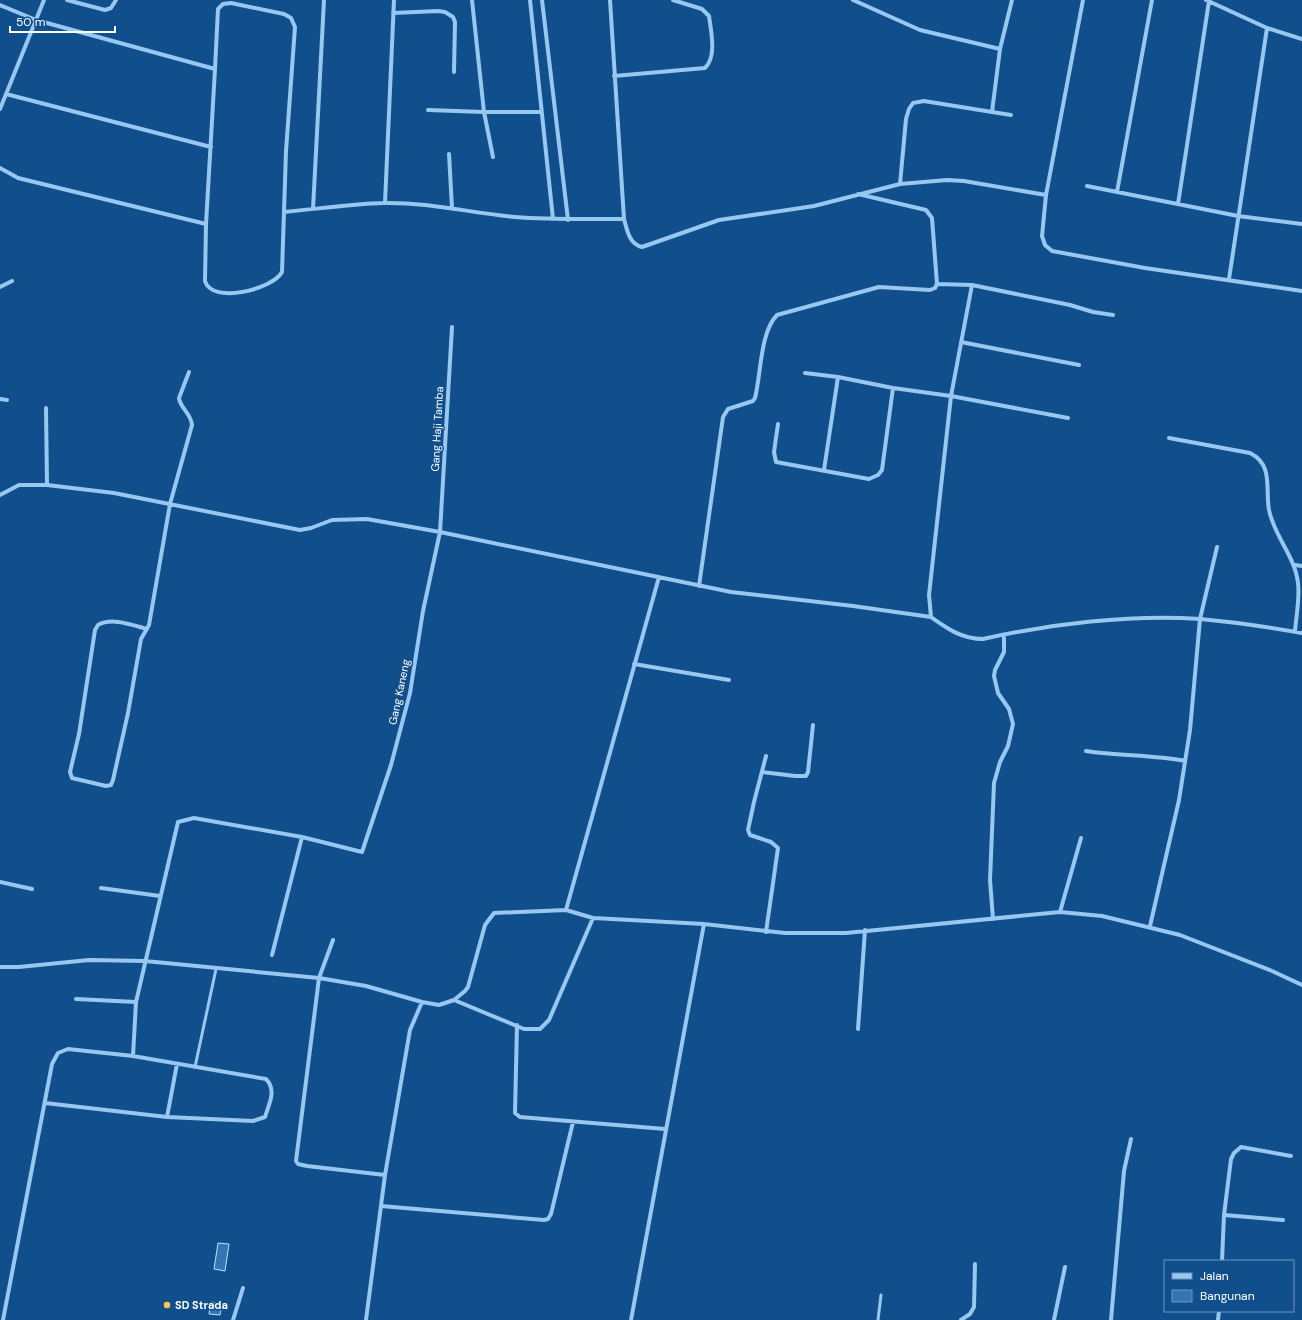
<svg xmlns="http://www.w3.org/2000/svg" width="1302" height="1320" viewBox="0 0 1302 1320" font-family="'DM Sans',sans-serif">
<style>
.building{fill:#3476b4;stroke:#bfdffd}
.lines{fill:none;stroke-linecap:round;stroke-linejoin:round}
.lane{stroke:#98c7f2;stroke-width:3}
.street{stroke:#98c7f2;stroke-width:4}
.poi-dot{fill:#ffc459;stroke:#114f8c;stroke-width:1.5}
.labels{text-anchor:middle;stroke-width:3;stroke-linejoin:round;paint-order:stroke}
.street-label{font-size:11px;fill:#fff;stroke:#114f8c}
.poi-label{font-size:11px;font-weight:bold;fill:#fff;stroke:#114f8c;text-anchor:start}
</style>
<rect width="100%" height="100%" fill="#114f8c"/>
<!-- building -->
<path class="building" d="M218,1243L229,1244L225,1271L214,1269Z
M211,1302L222,1304L220,1315L209,1314Z"/>
<g class="lines">
<!-- lane -->
<path class="lane" d="M195,1067L216,969
M878,1320L881,1295"/>
<!-- street -->
<path class="street" d="M67,0L105,10L111,8L116,0
M472,0L484,112L493,157
M530,0L553,219
M542,0L568,220
M610,0L624,219C627,230 629,244 642,247L719,220L814,206L900,184L947,180L964,181L1046,195
M853,0L920,30L1000,49
M1083,0L1046,195L1042,236L1045,245L1052,251L1145,268L1302,291
M1206,0L1267,28L1302,39
M0,5L36,20L215,69L218,9L223,4L231,3L284,14L291,18L295,27L286,151L282,272C273,289 212,305 205,281L206,224L215,69
M393,13L438,11L445,12L453,17L455,22L454,72
M614,76L705,68C717,57 711,31 709,16L702,9L673,0
M6,94L211,147
M0,109L44,0
M428,110L484,112H541
M992,112L1011,115
M449,154L452,208
M0,168L18,178L206,224
M900,184L906,119L909,109L913,103L924,101L992,112L1000,49L1012,0
M1087,186L1238,216L1302,224
M1117,192L1152,0
M858,194L926,210L932,218L937,284
M385,203L394,0
M1178,204L1209,1
M313,209L324,0
M284,212C317,209 350,204 384,203C428,202 471,213 515,217C551,220 588,219 624,219
M1229,279L1267,28
M972,285L951,396L929,595L931,617C948,629 962,639 983,639C1049,624 1132,614 1200,619C1234,622 1268,627 1302,633
M0,287L12,281
M961,342L1079,365
M805,373L838,377L893,388L951,396L1068,418
M0,399L7,400
M46,408L47,485
M778,424L774,452L776,462L869,479L878,475L882,470L893,388
M1169,438L1250,453C1274,465 1265,489 1269,510C1274,536 1295,556 1298,583C1300,599 1296,616 1295,632
M824,470L838,377
M0,495L19,485H47L114,493L300,530L311,528L332,520L367,519L440,532L731,592L853,606L931,617
M1295,565L1302,566
M659,577L566,910L593,918L704,924L785,933H846L1060,912L1102,916L1180,935L1272,971L1302,985
M699,586L723,417L728,409L753,401L755,398C761,375 760,332 777,315L879,287L930,290L935,288L937,284L972,285L1070,305L1093,312L1113,315
M147,629C132,625 112,617 98,625L95,630L79,734L70,772L72,778L106,786L111,785L113,780L128,713L141,639L149,625L170,504L192,425C191,413 180,408 179,398L189,372
M634,664L729,680
M1086,751C1119,756 1152,755 1185,761
M762,772L795,776H806L808,772L813,725
M0,882L32,889
M101,888L160,896
M1060,912L1081,838
M993,919L990,880L994,783L1000,762L1008,746L1013,724L1009,709L998,693L994,676L995,670L1004,652V635
M1150,926L1179,800L1190,730L1200,619L1217,547
M766,932L778,848L771,842L750,835L748,830L754,802L766,756
M333,940L319,978L296,1161L298,1164L307,1166L385,1175
M272,955L302,837
M0,967H19L89,960L145,961L319,978L366,986L422,1002L439,1005L454,1000L465,991L468,987L485,925L494,913L566,910
M76,999L136,1002
M454,1000L524,1029H540L549,1020L593,918
M517,1025L515,1113L520,1117L665,1129
M858,1029L865,930
M133,1056L136,1002L178,822L194,818L302,837L362,852L391,765L410,693L423,611L440,532L452,327
M167,1117L177,1064
M381,1206L544,1220L548,1219L551,1214L573,1122
M1224,1215L1283,1220
M1222,1261L1224,1215L1231,1159L1234,1153L1241,1147L1291,1156
M3,1320L52,1064L58,1053L68,1049L133,1056L266,1079C277,1090 269,1104 265,1117L253,1121L167,1117L45,1103
M233,1320L243,1288
M366,1320L385,1175L410,1030L422,1002
M631,1320L704,924
M961,1320L970,1314L974,1307L975,1264
M1054,1320L1065,1267
M1111,1320L1124,1171L1131,1139
M1218,1320L1219,1311"/>
</g>
<!-- markers -->
<circle class="poi-dot" cx="167" cy="1305" r="4"/>
<g class="labels">
<!-- street labels -->
<g class="street-label">
<text transform="translate(437 429) rotate(-87)" y="4">Gang Haji Tamba</text>
<text transform="translate(399 692) rotate(-78)" y="4">Gang Kaneng</text>
</g>
<!-- poi labels -->
<g class="poi-label">
<text x="175" y="1309">SD Strada</text>
</g>
</g>
<!-- legend -->
<rect x="1164" y="1260" width="130" height="52" fill="#114f8c" stroke="#7095ba"/>
<rect x="1172" y="1273" width="20" height="6" fill="#98c7f2" stroke="#7095ba"/>
<text x="1200" y="1280" font-size="12" fill="#ffffff">Jalan</text>
<rect x="1172" y="1290" width="20" height="12" fill="#3476b4" stroke="#7095ba"/>
<text x="1200" y="1300" font-size="12" fill="#ffffff">Bangunan</text>
<!-- scale -->
<path d="M10 26v6h105v-6" fill="none" stroke="#ffffff" stroke-width="2"/>
<text x="16" y="26" font-size="12" fill="#ffffff" stroke="#114f8c" stroke-width="3" paint-order="stroke">50 m</text>
</svg>
